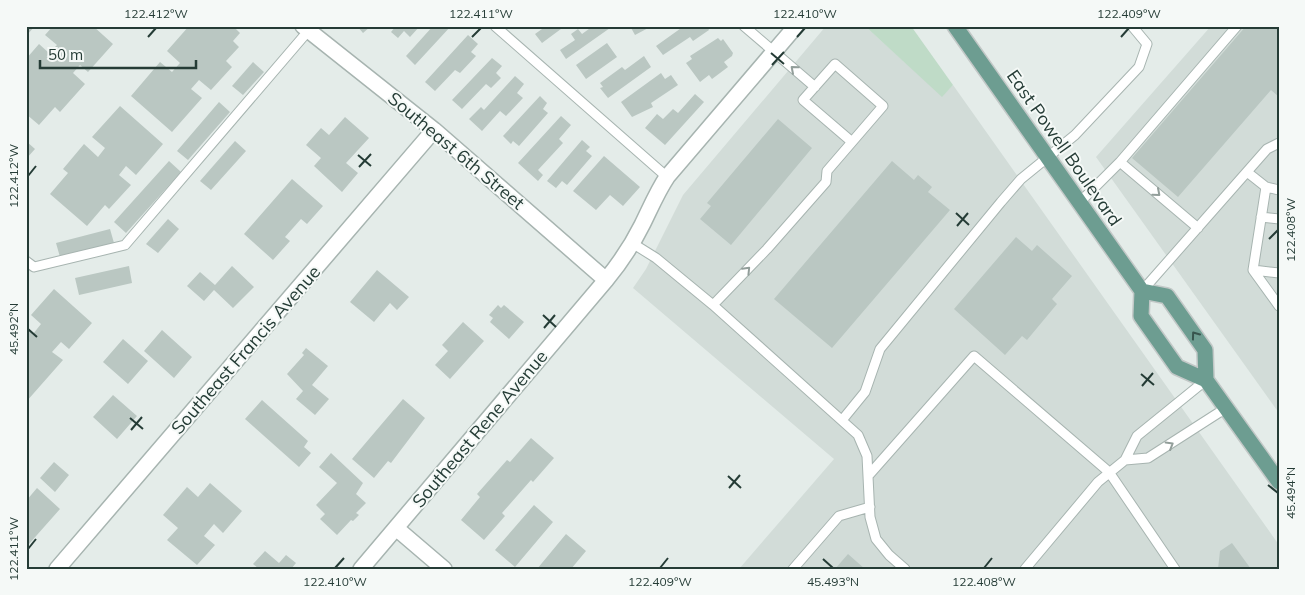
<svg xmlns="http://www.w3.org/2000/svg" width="1305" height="595" viewBox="0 0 1305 595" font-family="Mulish,sans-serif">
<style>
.built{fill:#d2dcd8}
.green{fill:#bfdbc7}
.building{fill:#bac7c2}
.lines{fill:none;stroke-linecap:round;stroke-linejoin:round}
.service-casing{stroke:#a7b4b0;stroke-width:11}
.minor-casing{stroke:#a7b4b0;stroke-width:18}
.primary-casing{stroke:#c2c8c7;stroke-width:18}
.service{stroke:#fff;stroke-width:9}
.minor{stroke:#fff;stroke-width:15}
.primary{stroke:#6d9d91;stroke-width:15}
.oneway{stroke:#929e9a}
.oneway2{stroke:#37544d}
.ticks{fill:none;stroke:#253c36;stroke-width:2}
.labels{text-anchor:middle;stroke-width:4;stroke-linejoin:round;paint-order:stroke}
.street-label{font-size:18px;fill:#253c36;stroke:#f5f9f7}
.neatline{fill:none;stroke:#253c36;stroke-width:2}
.ticks-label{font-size:12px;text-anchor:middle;fill:#253c36}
</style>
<rect width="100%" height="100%" fill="#e4ece9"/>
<!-- built -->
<path class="built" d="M826,26H865L942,96L953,85L1279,545V569H739L834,459L633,288L646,269L683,195Z
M1211,26H1279V413L1096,157Z"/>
<!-- green -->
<path class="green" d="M865,26H911L953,85L942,97Z"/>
<!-- building -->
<path class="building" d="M26,26H35L26,36Z
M53,26H93L113,44L88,72L80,65L73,73L85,84L60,112L55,107L39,125L26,114V59L39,44L49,53L57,45L45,35Z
M189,26H233L240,33L233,41L239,47L226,61L232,67L211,90L199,80L191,89L202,98L172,132L131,96L160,62L172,72L180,63L167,51Z
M357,26H371L363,33Z
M396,26H420L410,37L404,31L398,38L391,32Z
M433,26H451L415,65L406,56Z
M540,26H565L542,43L535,34L542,29Z
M593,26H609L610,28L566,59L560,50L575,40L571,34L578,29L582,34Z
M630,26H652L635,35Z
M684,26H707L709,30L693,41L690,37L663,55L656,46Z
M1246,26H1279V97L1271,90L1178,197L1132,158Z
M468,35L478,44L471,52L476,56L460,73L455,70L435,91L425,82Z
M718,38L721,41L723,39L733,53L732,56L724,62L728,67L712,79L709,75L700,82L686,63L692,59L690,56Z
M607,43L617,57L586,79L576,65Z
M644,56L651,67L608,98L600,88L603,87L600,83L622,67L625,70Z
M492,58L502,66L496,73L501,78L491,88L486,84L462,109L452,100Z
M253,62L264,72L243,95L232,86Z
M661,73L665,79L671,75L678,85L651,103L653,107L632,117L621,102Z
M515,76L524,84L517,93L523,98L506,116L500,111L482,131L469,119L481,107L484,110Z
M695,94L704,102L665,145L645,128L657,114L663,119L673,109L678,113Z
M540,96L547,103L543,109L548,113L519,146L513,141L511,144L503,136Z
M219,102L230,112L188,160L177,151Z
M120,106L163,144L136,175L126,166L119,175L131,185L109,209L105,205L87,226L50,194L68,173L63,169L84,144L98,157L105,148L92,137Z
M561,116L571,125L559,139L563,143L538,170L543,175L538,181L518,163Z
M345,117L369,138L346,163L358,173L342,192L314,166L321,158L306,145L321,128L329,135Z
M778,119L812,148L731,245L700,219L711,206L707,203Z
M582,140L590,147L586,151L592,156L567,185L562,181L556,188L547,181Z
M26,141L35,149L26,159Z
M235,141L246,151L211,190L200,181Z
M604,156L640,187L623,206L610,195L596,210L573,191Z
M169,161L181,172L126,233L114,222Z
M892,161L914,180L918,175L932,187L928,192L950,210L832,348L774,299Z
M292,179L323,206L307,224L301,219L285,237L290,241L273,260L244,234Z
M168,219L179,229L158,253L146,244Z
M110,229L114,243L60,257L56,243Z
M1016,237L1032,251L1037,245L1072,276L1052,299L1057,304L1027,340L1022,336L1005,355L954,309Z
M129,266L132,283L79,295L75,278Z
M232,266L254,287L233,308L214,290L204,301L187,286L200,272L215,285Z
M377,270L409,297L397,310L390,303L374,322L350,302Z
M54,289L92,323L69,349L61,342L52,352L63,360L26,402V328L33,334L41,324L31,315Z
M498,305L501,308L504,305L524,322L509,339L490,322L493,318L489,315Z
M463,322L484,341L450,379L435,365L448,351L442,345Z
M162,330L192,357L174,378L144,351Z
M123,339L148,361L128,384L103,362Z
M306,348L328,366L312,385L329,399L315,415L296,399L303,391L287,374L304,355L302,353Z
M113,395L137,416L117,439L93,417Z
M403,399L425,418L391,463L388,461L374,478L352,459Z
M262,400L308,441L304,447L311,453L299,467L245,419Z
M531,438L554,458L533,482L531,480L502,513L505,516L484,540L461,520L480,497L477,494L507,460L510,462Z
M331,453L363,483L356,494L366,503L356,513L359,515L353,521L351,520L337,535L320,519L325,514L316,505L337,483L319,467Z
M54,462L69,475L55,492L40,478Z
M210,483L242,511L223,533L214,524L204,536L215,545L197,565L167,540L178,528L163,515L187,487L198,497Z
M37,488L60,509L29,544L26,541V501Z
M534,505L553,522L515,567L495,550Z
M566,534L586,551L571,569H537Z
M1232,543L1251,569H1218L1220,551Z
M265,551L279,563L286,555L296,563L291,569H259L253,564Z
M848,554L865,569H835Z"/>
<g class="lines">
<defs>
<path id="service" d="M495,26L667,177
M744,26L815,87
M1120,162L1198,228
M1247,172L1266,187L1279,190
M1266,187L1253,270L1279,306
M1079,203L1120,162L1237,26
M1261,217L1279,219
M632,243L656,258L713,305L858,435L867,456L870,517L876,539L889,555L905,569
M26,261L34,267L125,245L309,30
M1253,270L1279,273
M1142,291L1267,149L1279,143
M713,305L767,249L826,182L827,171L883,106L835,64L803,100L852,142
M843,419L865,392L880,349L1001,202L1021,179L1075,135L1139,67L1147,44L1132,26
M1125,460L1148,458L1226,408
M868,476L974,356L1109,472L1175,569
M793,569L839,516L870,507
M1025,569L1098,482L1125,460L1137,436L1206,380"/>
<path id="minor" d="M303,26L434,130L606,280
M396,528L444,569
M57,569L434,130
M361,569L606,280C620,263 632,245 642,225C650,209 657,192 667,177L796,26"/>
<path id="primary" d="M955,26L1142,291L1141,316L1177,367L1206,380L1279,482
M1142,291L1167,296L1205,350L1206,380"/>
</defs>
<!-- service casing -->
<use href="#service" class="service-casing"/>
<!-- minor casing -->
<use href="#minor" class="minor-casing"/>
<!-- primary casing -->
<use href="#primary" class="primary-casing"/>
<!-- service -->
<use href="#service" class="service"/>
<!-- minor -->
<use href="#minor" class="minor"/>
<!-- primary -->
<use href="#primary" class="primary"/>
</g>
<!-- one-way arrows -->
<defs><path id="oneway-chevron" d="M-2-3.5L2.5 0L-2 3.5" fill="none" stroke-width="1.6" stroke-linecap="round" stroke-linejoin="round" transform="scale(1.25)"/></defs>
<g class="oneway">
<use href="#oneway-chevron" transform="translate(794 69) rotate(-139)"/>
<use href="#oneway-chevron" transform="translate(1157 193) rotate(41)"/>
<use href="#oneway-chevron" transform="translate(747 270) rotate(-46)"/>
<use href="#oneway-chevron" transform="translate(1170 445) rotate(-31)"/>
</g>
<use class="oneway2" href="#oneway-chevron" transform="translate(1195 335) rotate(-126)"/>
<!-- ticks -->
<path class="ticks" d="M148,37L156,28M472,37L481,28M797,37L805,28M1121,37L1129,28M771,53L784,64M772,65L784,52M358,155L371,166M359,167L371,154M28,176L36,166M956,213L969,225M957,226L968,213M1269,239L1278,230M543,315L556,327M544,328L555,315M28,329L37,337M1141,374L1154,385M1142,386L1153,373M130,418L143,429M131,430L142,417M728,476L741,488M1268,485L1278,493M729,488L740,475M28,549L36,539M823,559L833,568M335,568L344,558M660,568L668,558M984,568L992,558"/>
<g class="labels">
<!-- street labels -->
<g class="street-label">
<text transform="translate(1064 148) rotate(55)" y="6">East Powell Boulevard</text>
<text transform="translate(456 151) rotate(40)" y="6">Southeast 6th Street</text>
<text transform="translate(246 350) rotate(-49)" y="6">Southeast Francis Avenue</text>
<text transform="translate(480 429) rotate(-50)" y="6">Southeast Rene Avenue</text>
</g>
</g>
<!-- border -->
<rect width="1305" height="595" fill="none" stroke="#f5f9f7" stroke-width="55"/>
<!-- scale -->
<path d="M40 60v8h156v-8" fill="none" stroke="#253c36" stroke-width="2.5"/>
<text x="48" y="60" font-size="15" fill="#253c36" stroke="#f5f9f7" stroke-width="4" paint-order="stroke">50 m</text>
<rect x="28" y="28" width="1250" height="540" class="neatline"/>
<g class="ticks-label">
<text x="156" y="18">122.412°W</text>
<text x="481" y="18">122.411°W</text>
<text x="805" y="18">122.410°W</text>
<text x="1129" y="18">122.409°W</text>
<text transform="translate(14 176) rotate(-90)" y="4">122.412°W</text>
<text transform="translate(1291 230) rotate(-90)" y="4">122.408°W</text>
<text transform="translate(14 329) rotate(-90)" y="4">45.492°N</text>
<text transform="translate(1291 493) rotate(-90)" y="4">45.494°N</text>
<text transform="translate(14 549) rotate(-90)" y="4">122.411°W</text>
<text x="335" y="586">122.410°W</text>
<text x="660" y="586">122.409°W</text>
<text x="833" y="586">45.493°N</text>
<text x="984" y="586">122.408°W</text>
</g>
</svg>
